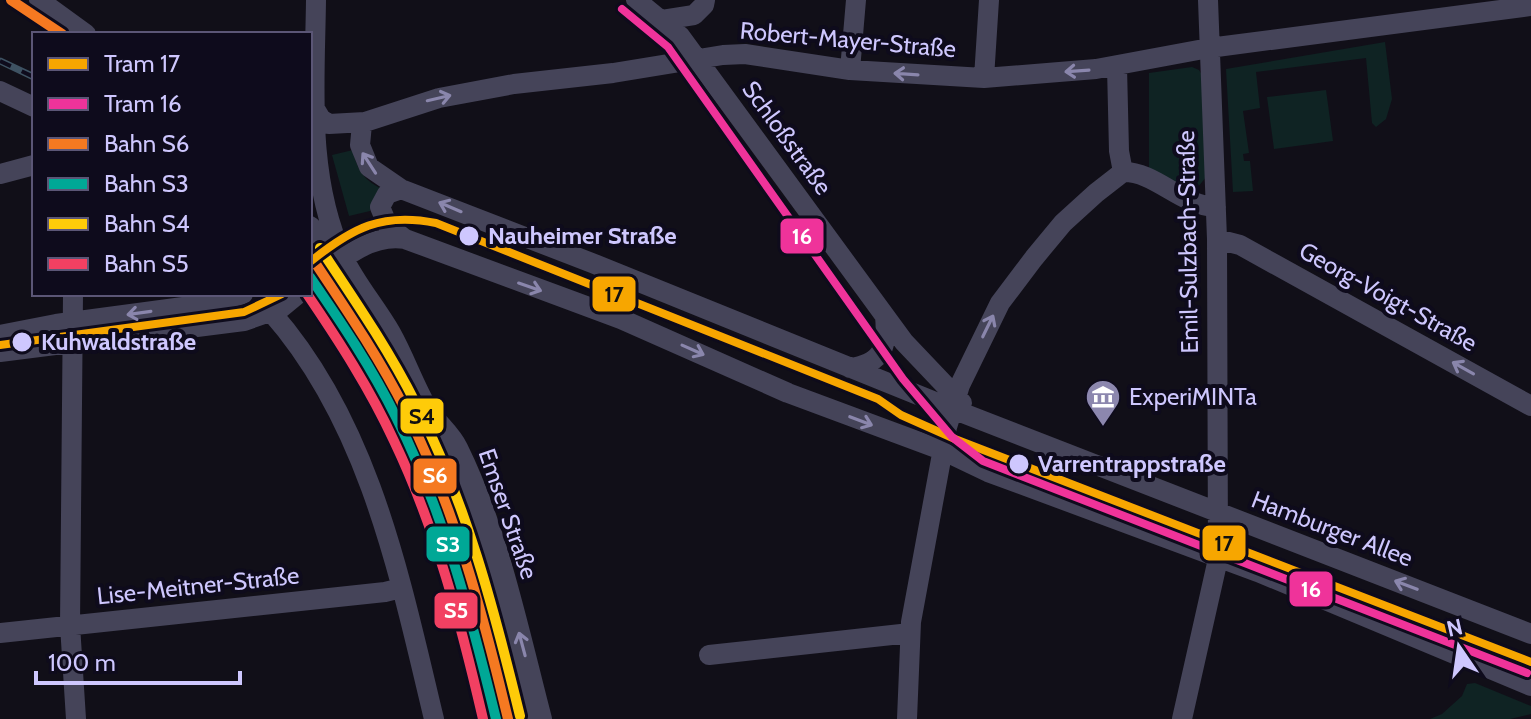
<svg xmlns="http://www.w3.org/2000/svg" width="1531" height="719" viewBox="0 0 1531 719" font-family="Cabin,sans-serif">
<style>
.green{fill:#0f2323}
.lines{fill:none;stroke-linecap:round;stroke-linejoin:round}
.minor{stroke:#454459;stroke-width:20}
.rail-casing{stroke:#3e5262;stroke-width:7}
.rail{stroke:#0e0b1c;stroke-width:4;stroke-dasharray:12;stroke-linecap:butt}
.rail-1-casing{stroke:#0e0b1c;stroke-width:16}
.rail-2-casing{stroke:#0e0b1c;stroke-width:16}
.rail-3-casing{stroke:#0e0b1c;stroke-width:16}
.rail-4-casing{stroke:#0e0b1c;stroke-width:16}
.rail-1{stroke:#f57921;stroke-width:10}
.rail-2{stroke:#00a896;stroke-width:10}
.rail-3{stroke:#fecb09;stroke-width:10}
.rail-4{stroke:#f24062;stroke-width:10}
.tram-1-casing{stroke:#0e0b1c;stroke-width:14}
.tram-2-casing{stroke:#0e0b1c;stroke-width:14}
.tram-1{stroke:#f7a600;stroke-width:8}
.tram-2{stroke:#ef339a;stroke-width:8}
.oneway{stroke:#8a86ac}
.stop-dot{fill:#cec7fe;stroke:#0e0b1c;stroke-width:3}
.labels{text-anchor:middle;stroke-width:8;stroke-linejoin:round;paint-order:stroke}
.street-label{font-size:24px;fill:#cec7fe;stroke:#0e0b1c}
.stop-label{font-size:24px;font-weight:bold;fill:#cec7fe;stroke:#0e0b1c;text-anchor:start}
.poi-label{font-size:24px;fill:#cec7fe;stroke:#0e0b1c;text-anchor:start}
.line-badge{stroke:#0e0b1c;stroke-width:3}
.badge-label{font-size:22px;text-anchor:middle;font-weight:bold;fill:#fff}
.pale-badge-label{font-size:22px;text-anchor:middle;font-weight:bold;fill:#111}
</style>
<rect width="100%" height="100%" fill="#110f18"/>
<!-- green -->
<path class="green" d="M1385,42L1392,99L1386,119L1376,127L1372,123L1366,58L1256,72L1260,108L1243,111L1249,153L1243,154L1244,161H1250L1253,191L1233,192L1226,69Z
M1192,67L1199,70L1203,77L1207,176L1197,188L1186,190L1149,168V73Z
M1326,90L1333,141L1274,149L1267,97Z
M353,150C357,171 365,181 384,190L371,206L370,211L349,216L332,155Z
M1475,683L1531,706V714L1510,719H1430L1442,714L1462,696L1467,684Z"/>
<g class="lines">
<!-- minor -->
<path class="minor" d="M39,0L86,34
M316,0C315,85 306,177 343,257C356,284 376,307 391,333C405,358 414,385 428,409C437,423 451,433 458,448C498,529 519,631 542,719
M636,0L680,36L904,342L962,403
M662,20L694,15L704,5L705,0
M1117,67L1119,151L1123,172
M850,70L856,0
M984,78L989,0
M0,91L34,107
M315,109L321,119L329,124L365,122L439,98L514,84L613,73L723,55L745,54L850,70L984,78L1096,69L1209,48L1531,6
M362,124L360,145L369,167L401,189L592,263L955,410L1531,634
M0,174L34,165
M401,189L387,194L380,207L388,226L405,239L621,319L788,393L944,451L988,472L1258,572L1531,686
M310,226L340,255
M1217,239L1240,245L1531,406
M310,284C337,263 368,233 405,239
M73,294L70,625L76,719
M271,312C370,424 400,578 434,719
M0,335L56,324L213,303L243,294
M0,352L244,321L281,308L298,294
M850,368C883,363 888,347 885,316
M436,428L487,578L523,719
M0,633L385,592L401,588
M709,655L910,633
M907,719L911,622L947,427L960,385L1000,303L1034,258L1063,223L1096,193L1123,172C1155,171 1181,206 1216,207
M1182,719L1218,559L1217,239L1208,0"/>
<defs>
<path id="rail" d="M0,61L34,77"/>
</defs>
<!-- rail casing -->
<use href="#rail" class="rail-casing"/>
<!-- rail -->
<use href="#rail" class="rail"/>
<defs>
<path id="rail-1" d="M11,0L62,34
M310,255C344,306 379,357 406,411C455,509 483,614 508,719"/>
<path id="rail-2" d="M310,277C341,322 372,368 396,417C444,513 471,616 496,719"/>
<path id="rail-3" d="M320,248C354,299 389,350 416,404C466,502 494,609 520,716"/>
<path id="rail-4" d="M307,294C339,341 370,389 394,441C436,529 461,624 483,719"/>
</defs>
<!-- rail-1 casing -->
<use href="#rail-1" class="rail-1-casing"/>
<!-- rail-2 casing -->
<use href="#rail-2" class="rail-2-casing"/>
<!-- rail-3 casing -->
<use href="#rail-3" class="rail-3-casing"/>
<!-- rail-4 casing -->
<use href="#rail-4" class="rail-4-casing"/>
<!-- rail-1 -->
<use href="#rail-1" class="rail-1"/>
<!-- rail-2 -->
<use href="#rail-2" class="rail-2"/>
<!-- rail-3 -->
<use href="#rail-3" class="rail-3"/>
<!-- rail-4 -->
<use href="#rail-4" class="rail-4"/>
<defs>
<path id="tram-1" d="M310,262C352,228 382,212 436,223L878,399L901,415L955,439L1531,662
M0,345L244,312L282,294"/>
<path id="tram-2" d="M622,9L668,47L903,379L952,437L983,461L1527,673"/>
</defs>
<!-- tram-1 casing -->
<use href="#tram-1" class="tram-1-casing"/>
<!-- tram-2 casing -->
<use href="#tram-2" class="tram-2-casing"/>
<!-- tram-1 -->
<use href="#tram-1" class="tram-1"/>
<!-- tram-2 -->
<use href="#tram-2" class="tram-2"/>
</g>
<!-- one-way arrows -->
<defs><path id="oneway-shaft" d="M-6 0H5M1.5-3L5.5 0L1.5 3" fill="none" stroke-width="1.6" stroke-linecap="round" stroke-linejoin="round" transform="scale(2)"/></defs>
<g class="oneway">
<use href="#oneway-shaft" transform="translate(1077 71) rotate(176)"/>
<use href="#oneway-shaft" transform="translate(906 74) rotate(-176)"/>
<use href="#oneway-shaft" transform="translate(439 98) rotate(-13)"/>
<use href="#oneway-shaft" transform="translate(369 163) rotate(-123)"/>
<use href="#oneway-shaft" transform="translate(450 207) rotate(-157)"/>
<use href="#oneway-shaft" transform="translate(530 287) rotate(19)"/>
<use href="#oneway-shaft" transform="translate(139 313) rotate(172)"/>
<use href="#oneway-shaft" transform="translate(988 326) rotate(-64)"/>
<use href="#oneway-shaft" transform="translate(693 350) rotate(24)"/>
<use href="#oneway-shaft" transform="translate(1463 368) rotate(-151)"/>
<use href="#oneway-shaft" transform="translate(861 421) rotate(21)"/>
<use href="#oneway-shaft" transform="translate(1406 585) rotate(-159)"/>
<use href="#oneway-shaft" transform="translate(522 644) rotate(-105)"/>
</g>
<!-- icons -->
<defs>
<symbol id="museum-pin" viewBox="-11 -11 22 30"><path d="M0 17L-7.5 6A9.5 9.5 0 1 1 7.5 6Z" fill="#8c87ae" stroke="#0e0b1c"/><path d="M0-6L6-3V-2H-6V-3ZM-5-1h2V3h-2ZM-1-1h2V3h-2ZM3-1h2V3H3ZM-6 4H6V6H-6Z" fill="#fff"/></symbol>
</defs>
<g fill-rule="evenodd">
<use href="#museum-pin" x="1083" y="377" width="40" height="54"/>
</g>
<!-- markers -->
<g class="stop-dot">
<circle cx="469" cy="236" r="11"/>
<circle cx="22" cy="342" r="11"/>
<circle cx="1019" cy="464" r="11"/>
</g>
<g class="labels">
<!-- street labels -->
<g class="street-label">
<text transform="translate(848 40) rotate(5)" y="8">Robert-Mayer-Straße</text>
<text transform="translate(787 138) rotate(54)" y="8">Schloßstraße</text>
<text transform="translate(1188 242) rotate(-91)" y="8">Emil-Sulzbach-Straße</text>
<text transform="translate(1388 297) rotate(29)" y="8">Georg-Voigt-Straße</text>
<text transform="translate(508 514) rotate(71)" y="8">Emser Straße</text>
<text transform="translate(1332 529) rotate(21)" y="8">Hamburger Allee</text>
<text transform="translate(198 586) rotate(-6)" y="8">Lise-Meitner-Straße</text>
</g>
<!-- stop labels -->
<g class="stop-label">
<text x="488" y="244">Nauheimer Straße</text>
<text x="41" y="350">Kuhwaldstraße</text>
<text x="1038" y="472">Varrentrappstraße</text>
</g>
<!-- poi labels -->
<g class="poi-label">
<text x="1129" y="405">ExperiMINTa</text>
</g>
</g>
<g class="line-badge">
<rect x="779" y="217" width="46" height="38" rx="8" fill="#ef339a"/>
<rect x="591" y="275" width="46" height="38" rx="8" fill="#f7a600"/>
<rect x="399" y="397" width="46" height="38" rx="8" fill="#fecb09"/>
<rect x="412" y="457" width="46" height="38" rx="8" fill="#f57921"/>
<rect x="1201" y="524" width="46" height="38" rx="8" fill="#f7a600"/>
<rect x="425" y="525" width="46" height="38" rx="8" fill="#00a896"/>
<rect x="1288" y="570" width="46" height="38" rx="8" fill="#ef339a"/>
<rect x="433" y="591" width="46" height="39" rx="8" fill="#f24062"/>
</g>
<g class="badge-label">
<text x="802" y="244">16</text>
<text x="435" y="483">S6</text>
<text x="448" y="552">S3</text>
<text x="1311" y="597">16</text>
<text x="456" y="618">S5</text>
</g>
<g class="pale-badge-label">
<text x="614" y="302">17</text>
<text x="422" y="424">S4</text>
<text x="1224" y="551">17</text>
</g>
<!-- legend -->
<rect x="32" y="32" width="280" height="264" fill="#0e0b1c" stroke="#5b5676" stroke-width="2"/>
<rect x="48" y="58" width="40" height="12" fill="#f7a600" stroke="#5b5676" stroke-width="2"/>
<text x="104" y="72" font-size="24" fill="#cec7fe">Tram 17</text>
<rect x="48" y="98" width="40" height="12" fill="#ef339a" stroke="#5b5676" stroke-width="2"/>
<text x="104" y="112" font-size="24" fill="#cec7fe">Tram 16</text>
<rect x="48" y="138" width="40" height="12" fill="#f57921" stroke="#5b5676" stroke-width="2"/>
<text x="104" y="152" font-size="24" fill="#cec7fe">Bahn S6</text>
<rect x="48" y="178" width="40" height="12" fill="#00a896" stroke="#5b5676" stroke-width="2"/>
<text x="104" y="192" font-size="24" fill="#cec7fe">Bahn S3</text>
<rect x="48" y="218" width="40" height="12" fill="#fecb09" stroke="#5b5676" stroke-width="2"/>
<text x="104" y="232" font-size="24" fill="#cec7fe">Bahn S4</text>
<rect x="48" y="258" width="40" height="12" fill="#f24062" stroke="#5b5676" stroke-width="2"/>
<text x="104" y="272" font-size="24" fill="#cec7fe">Bahn S5</text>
<!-- north arrow -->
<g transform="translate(1459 647) rotate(347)" stroke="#0e0b1c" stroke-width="6" paint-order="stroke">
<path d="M0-6L14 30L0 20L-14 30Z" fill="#cec7fe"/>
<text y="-12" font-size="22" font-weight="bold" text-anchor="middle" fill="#cec7fe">N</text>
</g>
<!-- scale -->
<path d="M36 671v12h204v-12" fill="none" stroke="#cec7fe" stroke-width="4"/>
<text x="48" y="671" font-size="24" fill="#cec7fe" stroke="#0e0b1c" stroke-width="6" paint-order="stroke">100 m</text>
</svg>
